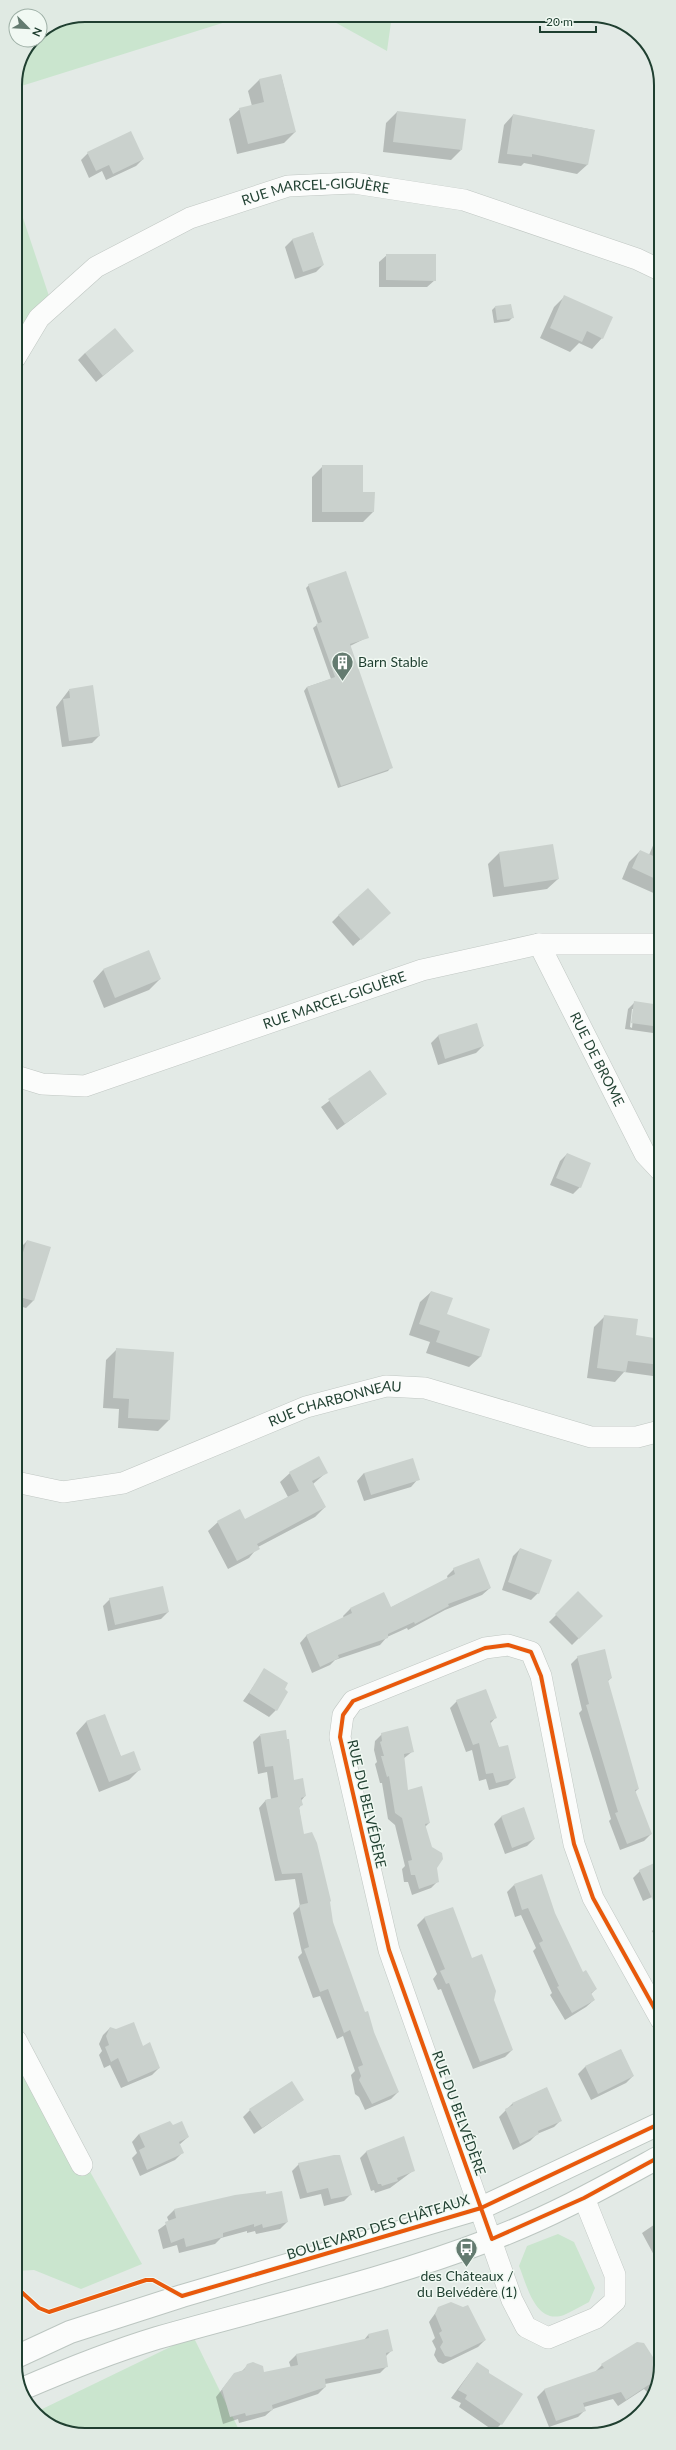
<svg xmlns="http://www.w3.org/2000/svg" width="676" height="2450" viewBox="0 0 676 2450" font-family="Lato,sans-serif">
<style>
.green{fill:#cae5ce}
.shadow{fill:#0003;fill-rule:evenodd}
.building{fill:#cad1cd}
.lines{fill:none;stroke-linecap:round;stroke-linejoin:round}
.street-casing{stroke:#c0c7c3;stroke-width:22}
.secondary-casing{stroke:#bcc6c1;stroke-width:24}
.street{stroke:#fbfcfb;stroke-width:21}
.secondary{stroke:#fbfcfb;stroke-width:22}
.cycleway-casing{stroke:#f1f9f3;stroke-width:6}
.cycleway{stroke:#e8590c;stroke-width:4}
.labels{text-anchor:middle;stroke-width:3;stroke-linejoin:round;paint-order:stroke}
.street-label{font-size:14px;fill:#1f3f30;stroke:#f1f9f3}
.poi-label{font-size:14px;fill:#1f3f30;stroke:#f1f9f3;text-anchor:start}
.rim{fill:none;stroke:#1f3f30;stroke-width:2}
</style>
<rect width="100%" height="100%" fill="#e3eae6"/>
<!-- green -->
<path class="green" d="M85,15H248L15,88L20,58L33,40H40V33L59,20Z
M322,15H392L387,51Z
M15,194L49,296L32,313L15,336Z
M16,2040L142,2264L81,2289L34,2270L16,2271Z
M558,2234L574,2242L595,2288L589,2302C581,2306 573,2311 564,2315C535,2325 527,2285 519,2266L527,2246Z
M193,2336L241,2434L80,2435L39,2417L36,2412Z"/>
<!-- shadow -->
<path class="shadow" d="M281,75L295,132L284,143L237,154L229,119L240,109L252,106L248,91L259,80Z
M397,112L461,150L451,160L383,152L386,123Z
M513,115L594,130L587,165L577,174L524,163L521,166L498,163L504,125Z
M88,153L143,159L136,166L106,180L102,171L89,178L81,160Z
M313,233L323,265L316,272L295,279L285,247L292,240Z
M387,255L435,280L427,287H379V262Z
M565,296L602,338L592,349L579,343L570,352L540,338L554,307Z
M495,307L512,318L509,321L494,323L492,310Z
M133,351L96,382L78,360L85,353Z
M323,466L362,493L373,512L363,522H312V477Z
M309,585L368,637L350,646L391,767L388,771L338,788L304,691L307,687L331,679L313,628L318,624L306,588Z
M69,690L99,736L92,743L62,747L56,707Z
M660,829V892L658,895L622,879L629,862L640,851L649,855Z
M499,853L558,879L547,889L493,897L488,864Z
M339,915L382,920L353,946L332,922Z
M103,970L160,979L149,990L104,1008L93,981Z
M635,1002L660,1006V1034L625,1029L628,1009ZM632,1009H634L632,1028L630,1027Z
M476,1024L483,1046L476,1053L438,1065L431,1043L438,1036Z
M370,1071L386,1094L337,1130L321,1107Z
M567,1154L580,1187L573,1194L550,1185L560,1161Z
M27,1241L50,1248L33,1301L26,1308L16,1305V1261L20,1248Z
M431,1292L446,1315L489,1330L480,1357L469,1367L426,1353L430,1342L409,1335L420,1302Z
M605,1316L635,1336L660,1340V1377L624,1372L615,1382L587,1378L594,1327Z
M117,1349L169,1420L158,1431L118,1428L119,1409L103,1408L106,1360Z
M327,1472L313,1484L325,1507L315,1517L258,1547L249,1558L228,1569L208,1531L218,1522L244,1521L288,1497L280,1482L290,1473Z
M364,1473L418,1479L411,1487L364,1501L357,1481Z
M520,1549L538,1593L531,1600L502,1590L513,1556Z
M454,1569L490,1588L482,1595L445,1610L408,1630L407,1628L387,1637L380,1645L335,1660L330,1665L312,1673L300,1643L307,1635L344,1618L343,1616L350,1609L384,1594L390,1608L448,1579L447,1576Z
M578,1593L601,1616L572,1645L549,1622Z
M110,1599L168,1612L161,1619L108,1631L103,1606Z
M578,1657L611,1678L607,1682L638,1789L635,1792L651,1834L644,1841L620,1850L609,1821L611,1819L579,1713L582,1710L571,1664Z
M265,1670L283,1690L276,1710L269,1717L243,1701Z
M457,1701L496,1717L490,1724L499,1748L515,1778L508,1785L489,1790L486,1779L479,1781L472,1750L466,1752L450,1708Z
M104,1715L121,1757L140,1769L129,1780L99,1792L76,1733L86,1722Z
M382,1734L413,1751L403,1759L407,1791L429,1823L425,1827L438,1881L431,1888L412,1895L408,1882H404L402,1869L405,1866L395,1825L388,1819L382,1783H380L375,1764L377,1762L374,1750L375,1741Z
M260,1735L305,1796L301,1801V1805L299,1808L303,1835L329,1902L332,1922L364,2014L398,2092L391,2099L365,2110L359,2097L355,2094L351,2075L355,2071L343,2036L337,2039L320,1996L313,1998L298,1957L302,1953L293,1913L300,1906L295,1879L275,1881L259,1808L266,1800L271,1799L267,1772L258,1774L253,1742Z
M524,1809L534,1839L527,1846L505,1854L494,1824L501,1817Z
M640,1871L661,1893L643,1901L633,1878Z
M514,1885L554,1914L582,1973L596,1989L590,1995L594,2000L586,2007L565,2020L550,1995L552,1993L533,1951L536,1948L521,1915L515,1917L507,1892Z
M452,1908L471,1959L493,2000L512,2050L505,2057L473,2069L441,1989L438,1990L433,1979L437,1974L417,1925L424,1918Z
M661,1923V1948L652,1931Z
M110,2028L143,2047L159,2068L152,2075L121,2088L110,2065L104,2068L99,2055L102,2051L99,2044L103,2035Z
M621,2050L633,2076L626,2083L591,2100L578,2074L585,2067Z
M546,2088L561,2120L554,2127L537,2134L530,2141L513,2150L499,2117L512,2104Z
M303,2100L254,2134L243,2117L250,2110Z
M172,2126L188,2137L179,2145L182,2153L175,2160L140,2176L132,2158L137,2153L132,2142L139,2134Z
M367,2151L414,2170L390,2188L375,2193L374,2190L371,2191L360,2158Z
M299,2164L351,2194L344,2201L324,2206L321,2194L300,2199L292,2171Z
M174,2210L287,2222L280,2229L256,2234L255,2231L247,2233V2231L221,2238L215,2244L179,2253L177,2245L163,2249L158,2230L169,2222L167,2217Z
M661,2220V2268L642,2233Z
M439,2308L485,2340L478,2347L443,2364L438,2362L434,2355L436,2349L432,2341L435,2338L429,2322Z
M387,2330L392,2350L386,2356L387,2366L380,2373L325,2384V2387L318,2394L273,2409L265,2416L239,2423L238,2419L223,2424L216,2397L234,2374L242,2371L248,2365L264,2374L291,2368L289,2362L296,2355L364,2340L368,2335Z
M477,2363L501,2424L494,2431L459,2407L461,2403L451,2398Z
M602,2365L660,2369L653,2390L648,2393L644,2389L618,2406L613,2399L584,2407L585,2410L578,2417L549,2427L537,2397L544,2390L595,2372Z"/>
<!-- building -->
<path class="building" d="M281,74L296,132L248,144L239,108L264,102L259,79Z
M397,111L466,119L462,150L393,142Z
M513,114L595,130L588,165L532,154V157L507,154Z
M131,131L144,159L113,174L109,165L96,171L87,152Z
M313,232L324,265L303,272L292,239Z
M386,254H436V281L386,280Z
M564,295L613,317L603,339L587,331L582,342L550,328Z
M511,304L514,318L497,320L495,306Z
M115,328L134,351L103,376L85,353Z
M322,465H363V492H375L374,512H322Z
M346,571L369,638L350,644L393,768L341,786L307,687L335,677L316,624L322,622L308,584Z
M93,685L100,736L69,741L63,699L70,698L69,689Z
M553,844L559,879L504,887L499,852Z
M640,850L660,859V881L632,868Z
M368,888L391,913L361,940L338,915Z
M149,950L161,979L115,998L103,969Z
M634,1001L660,1005V1027L631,1023Z
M477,1023L484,1046L445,1059L438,1035Z
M370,1070L387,1094L345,1124L328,1099Z
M567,1153L591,1163L581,1188L556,1178Z
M27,1240L51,1247L34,1301L16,1296V1274Z
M431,1291L453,1298L447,1314L490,1329L481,1357L436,1342L440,1331L419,1324Z
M604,1315L638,1319L636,1335L660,1339V1365L628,1361L626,1372L597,1368Z
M116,1348L174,1352L170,1420L128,1418L129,1399L113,1398Z
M319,1456L328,1473L312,1481L326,1507L257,1544L260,1549L237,1561L217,1521L240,1509L245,1519L299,1491L289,1472Z
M413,1458L420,1480L371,1495L364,1473Z
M520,1548L552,1560L539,1594L508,1582Z
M479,1558L491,1588L448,1604L449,1606L415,1624L414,1622L388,1634V1638L338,1655L339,1658L320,1667L306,1635L352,1613L350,1608L384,1592L391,1607L455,1574L453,1568Z
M163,1586L169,1612L115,1625L109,1598Z
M578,1591L603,1616L579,1639L555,1614Z
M605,1649L612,1678L608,1680L639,1789L635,1790L652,1834L627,1844L615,1813L618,1812L586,1705L589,1704L577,1656Z
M264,1668L288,1683L285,1689L288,1692L277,1711L249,1693Z
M486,1689L497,1718L490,1721L499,1747L508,1745L516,1778L496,1783L493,1773L486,1774L479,1743L473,1745L456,1700Z
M105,1714L121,1756L134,1751L141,1770L109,1782L86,1721Z
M408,1726L414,1752L404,1754L408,1790L422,1786L430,1823L425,1824L432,1847L442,1853L443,1859L437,1868L439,1882L419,1889L415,1875H411L408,1861L412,1860L402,1818L395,1813L389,1776L387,1777L381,1756H384L380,1742L382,1741L381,1733Z
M286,1730L287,1739H289L294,1780L303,1778L306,1796L301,1798L303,1805L299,1807L304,1834L312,1832L317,1843L331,1901L330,1902L333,1922L365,2012L368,2011L374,2032L399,2092L372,2104L359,2080L361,2076L358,2067L363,2065L350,2030L344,2033L328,1989L320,1992L304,1949L309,1947L299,1905L308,1903L302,1873L282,1874L278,1860L265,1800L278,1797L273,1766L265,1767L260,1734Z
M524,1807L535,1839L512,1848L501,1816Z
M661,1860V1918L639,1870Z
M542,1874L555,1913L583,1972L586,1970L597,1989L591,1993L595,2000L572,2013L557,1987L559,1986L539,1943L543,1941L528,1908L522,1910L514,1884Z
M453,1907L472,1958L482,1954L496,1991L494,2000L513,2050L480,2062L449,1983L446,1984L440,1971L445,1969L424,1917Z
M134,2022L143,2046L150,2042L160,2068L128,2082L118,2058L111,2062L105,2047L109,2045L106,2036L110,2027L116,2029Z
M621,2049L634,2076L598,2094L585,2066Z
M292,2081L304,2100L262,2128L249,2109Z
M547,2087L562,2121L538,2131L539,2134L520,2144L505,2109L513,2105L512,2103Z
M170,2121L173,2125L182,2121L189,2137L179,2142L184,2153L147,2170L139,2150L145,2147L139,2134Z
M404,2136L415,2171L397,2178L398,2181L382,2186L381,2184H378L366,2151Z
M334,2155H340L352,2195L331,2199L328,2188L307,2193L298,2163Z
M266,2191V2194L282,2191L288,2222L263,2228L262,2224L254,2227V2224L223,2233V2237L186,2247L184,2238L171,2243L165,2222L176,2218L174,2209L235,2195Z
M451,2302L463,2307L468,2305L486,2340L451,2357L445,2356L440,2347L443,2342L439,2333L442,2331L435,2314L438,2307Z
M388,2329L393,2351L386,2353L388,2367L325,2379L326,2387L272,2405L273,2410L246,2416L245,2413L230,2417L222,2389L234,2373L244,2370L247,2364L253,2362L263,2366L264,2372L298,2365L296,2354L369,2338L368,2334Z
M637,2342L644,2343L660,2368L656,2380L626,2400L621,2392L583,2403L586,2411L556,2421L544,2389L604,2368L601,2364Z
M477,2362L489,2370V2373L523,2394L502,2425L465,2399L467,2395L458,2390Z"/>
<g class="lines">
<defs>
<g id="street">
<path id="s1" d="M15,358L39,318L96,267L190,218L288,186L354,183L464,200L637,259L660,270"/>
<path id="s2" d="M539,944L645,1154L660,1170"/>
<path id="s3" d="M16,1076L42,1084L85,1086L422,970L539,944H660"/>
<path id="s4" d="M16,1482L63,1492L123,1483L306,1407L386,1386L425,1388L591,1437H637L660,1431"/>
<path d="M16,2040L82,2165"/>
<path d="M584,2198L615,2275V2301L596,2318L548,2338L526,2327L512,2300L389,1950L340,1737L343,1715L353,1701L485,1648L508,1645L531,1652L541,1676L574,1844L593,1898L661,2020"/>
</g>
<path id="secondary" d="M16,2357L70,2332L182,2296L481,2208L661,2123
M22,2389C66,2370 111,2352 157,2338C269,2306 383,2281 492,2239C551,2217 606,2186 661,2156"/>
</defs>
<!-- street casing -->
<use href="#street" class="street-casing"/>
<!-- secondary casing -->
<use href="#secondary" class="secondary-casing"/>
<!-- street -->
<use href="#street" class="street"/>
<!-- secondary -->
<use href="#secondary" class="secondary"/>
<defs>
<path id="cycleway" d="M661,2020L593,1898L574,1844L541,1676L531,1652L508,1645L485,1648L353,1701L343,1715L340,1737L389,1950L492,2239L584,2198L661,2156
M16,2287L39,2308L49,2312L146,2280H153L182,2296L481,2208L661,2123"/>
</defs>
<!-- cycleway casing -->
<use href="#cycleway" class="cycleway-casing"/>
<!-- cycleway -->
<use href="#cycleway" class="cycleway"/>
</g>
<!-- icons -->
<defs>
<symbol id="building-pin" viewBox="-11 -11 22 30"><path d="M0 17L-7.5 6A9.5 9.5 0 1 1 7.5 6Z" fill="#647b70" stroke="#f1f9f3"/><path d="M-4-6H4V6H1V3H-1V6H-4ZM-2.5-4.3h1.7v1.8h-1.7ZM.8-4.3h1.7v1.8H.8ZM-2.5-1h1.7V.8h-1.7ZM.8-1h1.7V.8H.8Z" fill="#fff"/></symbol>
<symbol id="bus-pin" viewBox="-11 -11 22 30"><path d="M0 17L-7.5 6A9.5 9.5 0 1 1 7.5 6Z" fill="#647b70" stroke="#f1f9f3"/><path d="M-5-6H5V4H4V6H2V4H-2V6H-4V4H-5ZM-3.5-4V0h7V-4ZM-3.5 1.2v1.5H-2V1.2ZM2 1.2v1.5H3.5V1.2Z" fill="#fff"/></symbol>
</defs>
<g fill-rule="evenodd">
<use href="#building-pin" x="330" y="650" width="25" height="34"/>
<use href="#bus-pin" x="454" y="2236" width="25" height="34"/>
</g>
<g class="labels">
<!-- street labels -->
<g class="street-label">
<text dy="5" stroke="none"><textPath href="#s1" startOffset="359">RUE MARCEL-GIGUÈRE</textPath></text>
<text dy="5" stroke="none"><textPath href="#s3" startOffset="334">RUE MARCEL-GIGUÈRE</textPath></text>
<text dy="5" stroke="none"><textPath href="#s2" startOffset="129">RUE DE BROME</textPath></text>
<text dy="5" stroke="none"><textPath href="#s4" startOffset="336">RUE CHARBONNEAU</textPath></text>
<text transform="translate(367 1804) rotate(77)" y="5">RUE DU BELVÉDÈRE</text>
<text transform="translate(459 2113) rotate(70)" y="5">RUE DU BELVÉDÈRE</text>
<text transform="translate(378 2227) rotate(-17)" y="5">BOULEVARD DES CHÂTEAUX</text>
</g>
<!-- poi labels -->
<g class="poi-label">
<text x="358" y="667">Barn Stable</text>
<text x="467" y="2281" text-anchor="middle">des Châteaux /<tspan x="467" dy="16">du Belvédère (1)</tspan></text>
</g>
</g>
<!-- crop -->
<path d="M0 0H676V2450H0ZM85 22H591A63 63 0 0 1 654 85V2365A63 63 0 0 1 591 2428H85A63 63 0 0 1 22 2365V85A63 63 0 0 1 85 22Z" fill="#e0eae3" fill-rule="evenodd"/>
<path class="rim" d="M85 22H591A63 63 0 0 1 654 85V2365A63 63 0 0 1 591 2428H85A63 63 0 0 1 22 2365V85A63 63 0 0 1 85 22Z"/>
<!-- north arrow -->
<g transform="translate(28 28) rotate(114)"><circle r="19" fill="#f1f9f3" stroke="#9dafa5"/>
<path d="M0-3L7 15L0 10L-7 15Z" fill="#647b70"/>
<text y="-6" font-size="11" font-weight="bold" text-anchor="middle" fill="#1f3f30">N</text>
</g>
<!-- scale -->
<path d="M540 26v6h56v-6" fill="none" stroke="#1f3f30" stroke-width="2"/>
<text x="546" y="26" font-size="12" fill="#1f3f30" stroke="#f1f9f3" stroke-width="3" paint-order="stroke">20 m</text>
</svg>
